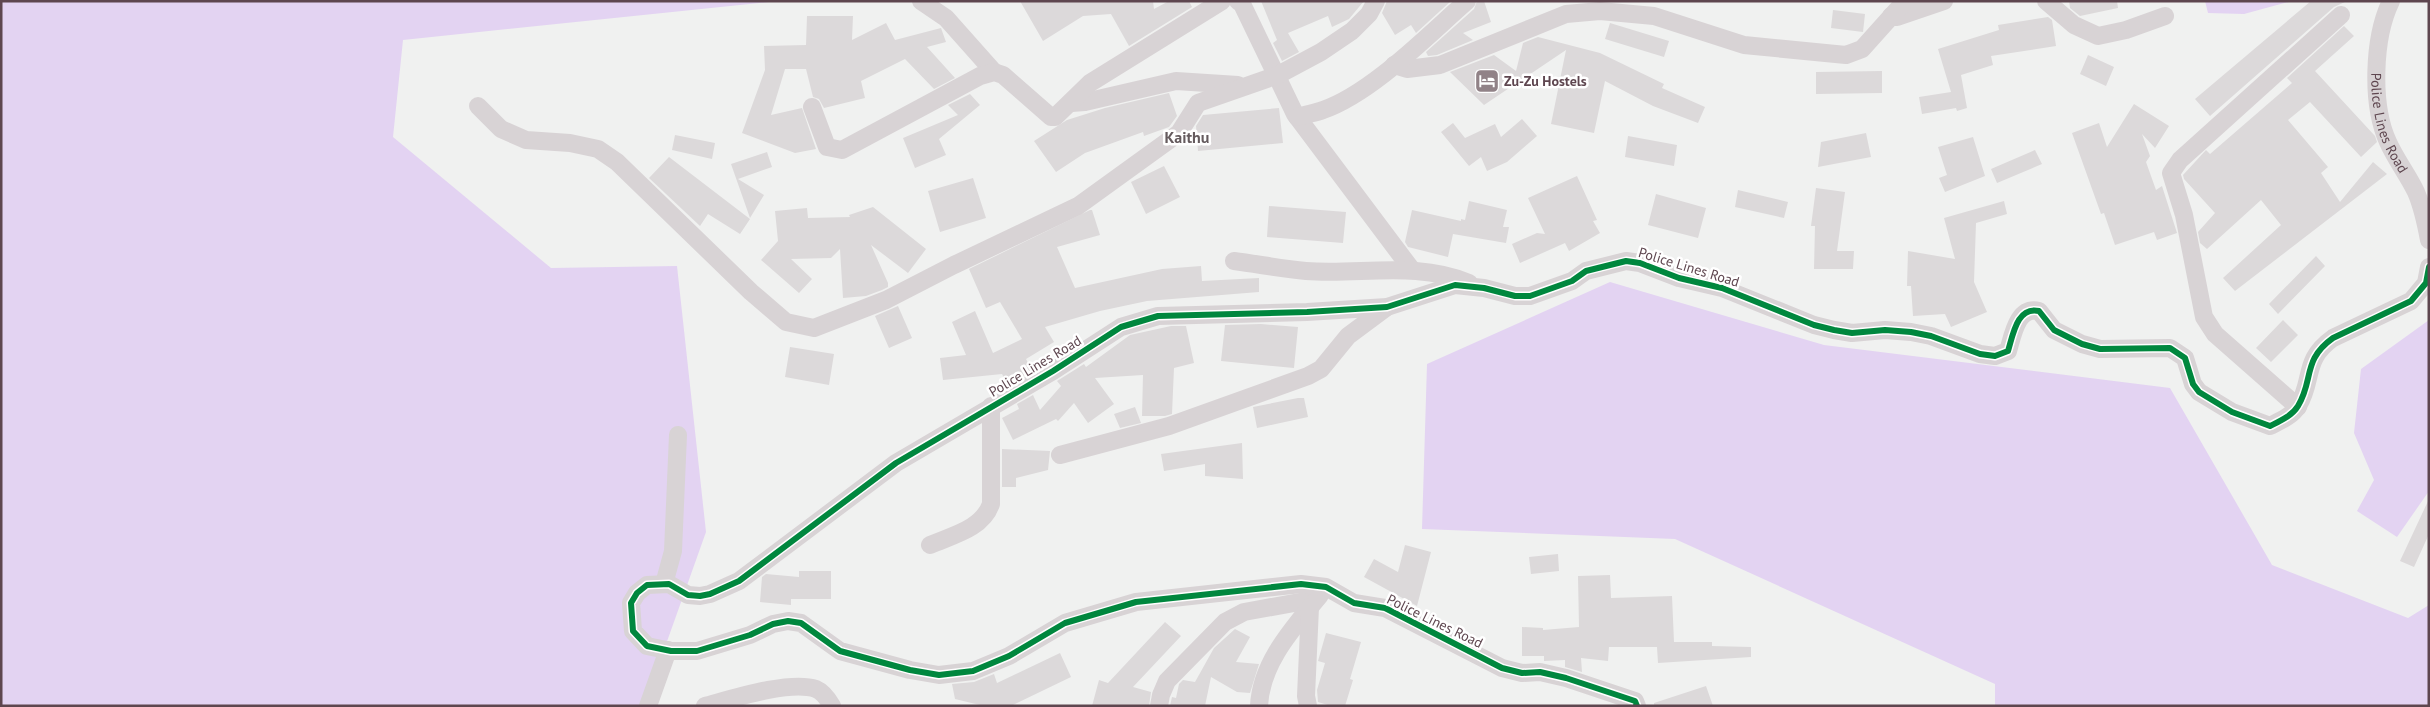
<svg xmlns="http://www.w3.org/2000/svg" width="2430" height="707" viewBox="0 0 2430 707" font-family="'PT Sans',sans-serif">
<style>
.green{fill:#e3d3f2}
.building{fill:#dcd9da}
.lines{fill:none;stroke-linecap:round;stroke-linejoin:round}
.minor{stroke:#d8d3d5;stroke-width:18}
.cycleway-casing{stroke:#fff;stroke-width:9}
.cycleway{stroke:#00873e;stroke-width:6}
.labels{text-anchor:middle;stroke-width:5;stroke-linejoin:round;paint-order:stroke}
.poi-label{font-size:14px;font-weight:bold;fill:#5e464f;stroke:#fff;text-anchor:start}
.street-label{font-size:14px;fill:#5e464f;stroke:#fff}
.quarter-label{font-size:16px;font-weight:bold;fill:#655b5e;stroke:#fff}
</style>
<rect width="100%" height="100%" fill="#f0f1f0"/>
<!-- green -->
<path class="green" d="M1,1H778L403,40L393,137L551,268L677,266L706,532L644,706H1Z
M2205,1H2292L2244,14L2208,13Z
M1610,282L1824,345L2170,388L2272,565L2408,618L2429,605V706H1995V684L1675,539L1422,529L1427,364Z
M2429,320V491L2397,537L2357,511L2374,480L2354,433L2361,369Z"/>
<!-- building -->
<path class="building" d="M1020,1H1153L1154,9L1169,1H1189L1192,7L1129,46L1111,14L1083,16L1043,41Z
M1261,1H1364L1349,19L1332,27L1328,16L1288,33L1299,52L1282,61L1273,43L1277,40Z
M1387,1H1451L1416,33L1411,25L1395,35L1382,13Z
M1477,1H1484L1491,22L1463,33L1473,40L1437,55L1428,56L1426,52L1474,9Z
M2069,1H2117L2118,8L2080,16L2070,8Z
M2311,1H2347L2334,7L2210,116L2195,99Z
M1833,10L1865,14L1863,32L1831,28Z
M807,16H853L852,40L886,23L895,40L941,28L946,42L927,47L955,78L934,89L905,59L861,81L865,98L824,108L819,99L813,97L806,69H785L771,115L802,108L816,149L795,153L742,133L765,70L764,46L806,45Z
M2048,17L2052,20L2056,46L1991,56L1993,65L1961,75L1967,108L1957,111L1956,108L1922,114L1919,97L1951,92L1938,49L1999,30L1998,25Z
M1610,23L1669,41L1664,57L1605,39Z
M2344,26L2354,36L2315,71L2375,136L2377,142L2361,157L2310,102L2288,120L2328,167L2321,173L2340,202L2373,162L2387,174L2235,291L2223,278L2281,225L2261,200L2207,249L2200,243L2198,232L2215,213L2184,179L2183,175L2206,150L2210,154L2292,83L2287,78Z
M1538,37L1600,53L1664,84L1662,88L1705,107L1698,123L1653,106L1605,81L1594,133L1551,124L1566,50L1484,105L1450,72L1494,55L1516,71L1523,43Z
M2088,55L2114,67L2106,86L2080,74Z
M1882,71V93L1816,94V72Z
M1169,93L1177,116L1169,127L1144,136L1143,132L1085,153L1056,172L1034,141L1067,120L1105,108Z
M970,94L980,105L939,139L946,155L915,168L903,138L958,115L948,105Z
M2134,104L2169,126L2155,148L2142,134L2150,156L2146,162L2156,190L2162,186L2177,233L2157,240L2154,232L2115,245L2104,213L2101,214L2072,133L2099,123L2107,147Z
M1279,108L1283,143L1198,151L1196,126L1203,115Z
M1522,119L1537,136L1507,162L1487,171L1481,157L1469,166L1441,132L1453,123L1465,138L1495,124L1501,137Z
M1866,133L1871,157L1818,167L1821,142Z
M675,135L715,143L712,159L672,150Z
M1628,136L1677,145L1674,166L1625,157Z
M1973,137L1985,176L1945,192L1939,178L1947,175L1938,147Z
M2035,150L2042,164L1997,183L1991,169Z
M767,152L772,167L738,179L764,195L750,218L731,164Z
M669,157L750,219L740,234L708,214L700,226L649,178Z
M1164,166L1180,197L1146,214L1131,182Z
M1577,176L1597,220L1593,221L1600,233L1569,251L1565,243L1520,263L1512,244L1537,233L1545,234L1528,198Z
M973,178L986,218L940,232L928,191Z
M1816,188L1845,192L1837,251H1854L1853,269H1814L1815,226H1811Z
M1738,190L1788,202L1784,218L1735,207Z
M1656,194L1706,208L1698,238L1648,225Z
M1469,201L1507,210L1503,227H1509L1506,243L1453,234L1448,257L1408,247L1405,242L1412,210L1461,221V219L1465,220Z
M2004,201L2007,214L1976,223L1974,282L1987,312L1951,327L1945,314L1913,316L1911,286H1907L1908,251L1955,259L1944,218Z
M1269,206L1346,212L1343,243L1267,237Z
M873,207L926,249L908,273L871,245L888,283V287L882,290L866,296L843,298L840,249L831,258L791,259L812,279L799,293L761,260L778,241L775,211L807,208L808,218L850,217L849,215Z
M1090,210H1092L1100,235L1057,247L1075,288L1162,269L1201,266L1202,281L1259,278V292L1147,301L1100,311L1045,327L1054,342L1026,359L1032,371L1008,385L1002,374L943,380L940,358L966,355L952,322L975,311L993,353L1022,339L1000,302L986,308L969,269Z
M2316,256L2325,266L2278,314L2269,304Z
M898,306L912,338L889,348L875,316Z
M2283,320L2298,335L2271,362L2256,348Z
M1261,324L1298,327L1294,368L1221,361L1225,325Z
M1171,326H1186L1194,363L1174,368L1172,414L1165,416H1142L1143,375L1095,378L1114,404L1088,423L1074,403L1058,421L1056,419L1013,440L1002,418L1019,409L1017,404L1033,395L1040,410L1061,386L1057,381L1084,364L1086,367L1130,335Z
M790,347L834,354L829,385L785,377Z
M1298,398H1304L1308,417L1257,428L1253,407Z
M1135,407L1141,423L1120,428L1114,414Z
M1242,443L1243,479L1205,476V464L1164,471L1161,454Z
M1002,449L1050,451L1048,470L1016,478V487H1002Z
M2429,499V534L2414,567L2400,561Z
M1405,545L1431,552L1417,606L1364,577L1374,559L1398,572Z
M1558,554L1559,571L1531,574L1529,557Z
M799,571H831V599H791V605L760,602L762,577L766,574L799,577Z
M1610,575L1611,598L1672,596L1674,642H1712V646L1751,647V657L1658,663L1657,647H1609L1608,661L1581,658L1582,672L1565,667V660L1544,661V656H1522V627L1543,628V630L1579,627L1578,576Z
M1165,622L1181,636L1133,687L1151,692L1149,706H1092L1099,680L1108,683Z
M1235,629L1250,637L1236,662L1259,664L1250,693L1237,692L1211,677L1205,706H1170L1172,697L1176,698L1179,684L1183,680L1195,682L1214,648Z
M1326,633L1361,642L1350,679L1353,680L1345,706H1331L1318,702L1317,690L1325,663L1318,661Z
M1060,653L1071,677L1011,706H984L955,699L952,684L974,682L994,674L997,683Z
M1706,686L1713,706H1654V703Z"/>
<g class="lines">
<!-- minor -->
<g class="minor">
<path d="M921,1L946,18L994,72"/>
<path d="M1238,1L1242,4L1295,114L1412,270"/>
<path d="M2046,1L2074,25L2098,36L2126,30L2165,16"/>
<path id="s1" d="M2391,1C2373,38 2371,105 2388,142C2396,160 2408,175 2416,192C2423,208 2426,224 2429,240"/>
<path d="M1891,16L1897,17L1944,1"/>
<path d="M1394,65L1407,69L1440,65L1566,14L1600,11L1654,16L1744,45L1846,55L1862,49L1905,1"/>
<path d="M1071,103L1085,102L1176,81L1238,85"/>
<path d="M478,106L501,129L526,140L570,143L598,149L617,162L751,292L786,322L814,328L886,300L954,265L1078,206L1179,133L1198,103L1278,75L1321,52L1352,31L1369,14L1376,1"/>
<path d="M812,107L827,147L842,150L980,76L994,72L1003,75L1051,117H1055L1090,83L1222,1"/>
<path d="M1297,117C1306,114 1315,113 1323,110C1372,93 1428,35 1467,1"/>
<path d="M1234,261C1258,264 1282,269 1306,271C1361,275 1417,261 1469,283"/>
<path d="M2298,407L2215,334L2204,317L2184,215L2171,173L2180,160L2341,15"/>
<path d="M1060,455L1169,426L1308,376L1321,369L1348,336L1387,307"/>
<path d="M930,545C953,535 982,529 991,504V406"/>
<path d="M664,584L673,551L678,435"/>
<path d="M648,706L668,650"/>
<path d="M705,706C731,699 790,680 816,689C823,692 828,699 832,706"/>
<path d="M1159,706L1161,695L1167,681L1225,622L1244,612L1316,599"/>
<path d="M1259,706C1261,662 1294,627 1320,595"/>
<path d="M1308,706L1306,696L1310,607"/>
<path d="M1637,706L1635,701L1566,678L1540,672L1522,673L1502,668L1385,608L1354,603L1326,587L1301,584L1136,602L1065,623L1009,656L973,671L939,675L910,670L840,651L801,623L788,621L773,624L750,635L697,651H671L647,646L633,631L631,603L637,593L647,585L669,584L688,595L700,596L710,594L739,581L896,463L1053,371L1121,327L1158,316L1307,312L1387,307L1455,285L1484,288L1515,296H1530L1572,281L1586,271L1626,261L1640,263L1679,278L1722,288L1814,325L1834,330L1852,333L1885,330L1911,332L1931,336L1980,354L1995,356L2008,351C2013,335 2017,306 2039,311L2054,330L2082,344L2100,349L2170,348L2185,358L2193,384L2199,392L2232,412L2270,426C2280,421 2292,416 2298,406C2314,380 2302,360 2333,338L2411,301L2426,283L2429,267"/>
</g>
<defs>
<path id="cycleway" d="M1637,706L1635,701L1566,678L1540,672L1522,673L1502,668L1385,608L1354,603L1326,587L1301,584L1136,602L1065,623L1009,656L973,671L939,675L910,670L840,651L801,623L788,621L773,624L750,635L697,651H671L647,646L633,631L631,603L637,593L647,585L669,584L688,595L700,596L710,594L739,581L896,463L1053,371L1121,327L1158,316L1307,312L1387,307L1455,285L1484,288L1515,296H1530L1572,281L1586,271L1626,261L1640,263L1679,278L1722,288L1814,325L1834,330L1852,333L1885,330L1911,332L1931,336L1980,354L1995,356L2008,351C2013,335 2017,306 2039,311L2054,330L2082,344L2100,349L2170,348L2185,358L2193,384L2199,392L2232,412L2270,426C2280,421 2292,416 2298,406C2314,380 2302,360 2333,338L2411,301L2426,283L2429,267"/>
</defs>
<!-- cycleway casing -->
<use href="#cycleway" class="cycleway-casing"/>
<!-- cycleway -->
<use href="#cycleway" class="cycleway"/>
</g>
<!-- icons -->
<defs>
<symbol id="hotel-square" viewBox="-11 -11 22 22"><rect x="-9" y="-9" width="18" height="18" rx="4" fill="#918287" stroke="#fff"/><path d="M-6-4.5h1.5V1H6V5H4.5V3h-9V5H-6ZM-4 0a1.8 1.8 0 1 1 3.6 0ZM.5 0V-2.5h3Q6-2.5 6 0Z" fill="#fff"/></symbol>
</defs>
<g fill-rule="evenodd">
<use href="#hotel-square" x="1473" y="67" width="28" height="28"/>
</g>
<g class="labels">
<!-- poi labels -->
<g class="poi-label">
<text x="1504" y="86">Zu-Zu Hostels</text>
</g>
<!-- street labels -->
<g class="street-label">
<text dy="5" stroke="none"><textPath href="#s1" startOffset="126">Police Lines Road</textPath></text>
<text transform="translate(1689 267) rotate(17)" y="5">Police Lines Road</text>
<text transform="translate(1035 366) rotate(-31)" y="5">Police Lines Road</text>
<text transform="translate(1435 621) rotate(26)" y="5">Police Lines Road</text>
</g>
<!-- quarter labels -->
<g class="quarter-label">
<text x="1187" y="143">Kaithu</text>
</g>
</g>
<!-- border -->
<rect width="2430" height="707" fill="none" stroke="#5e464f" stroke-width="5"/>
</svg>
